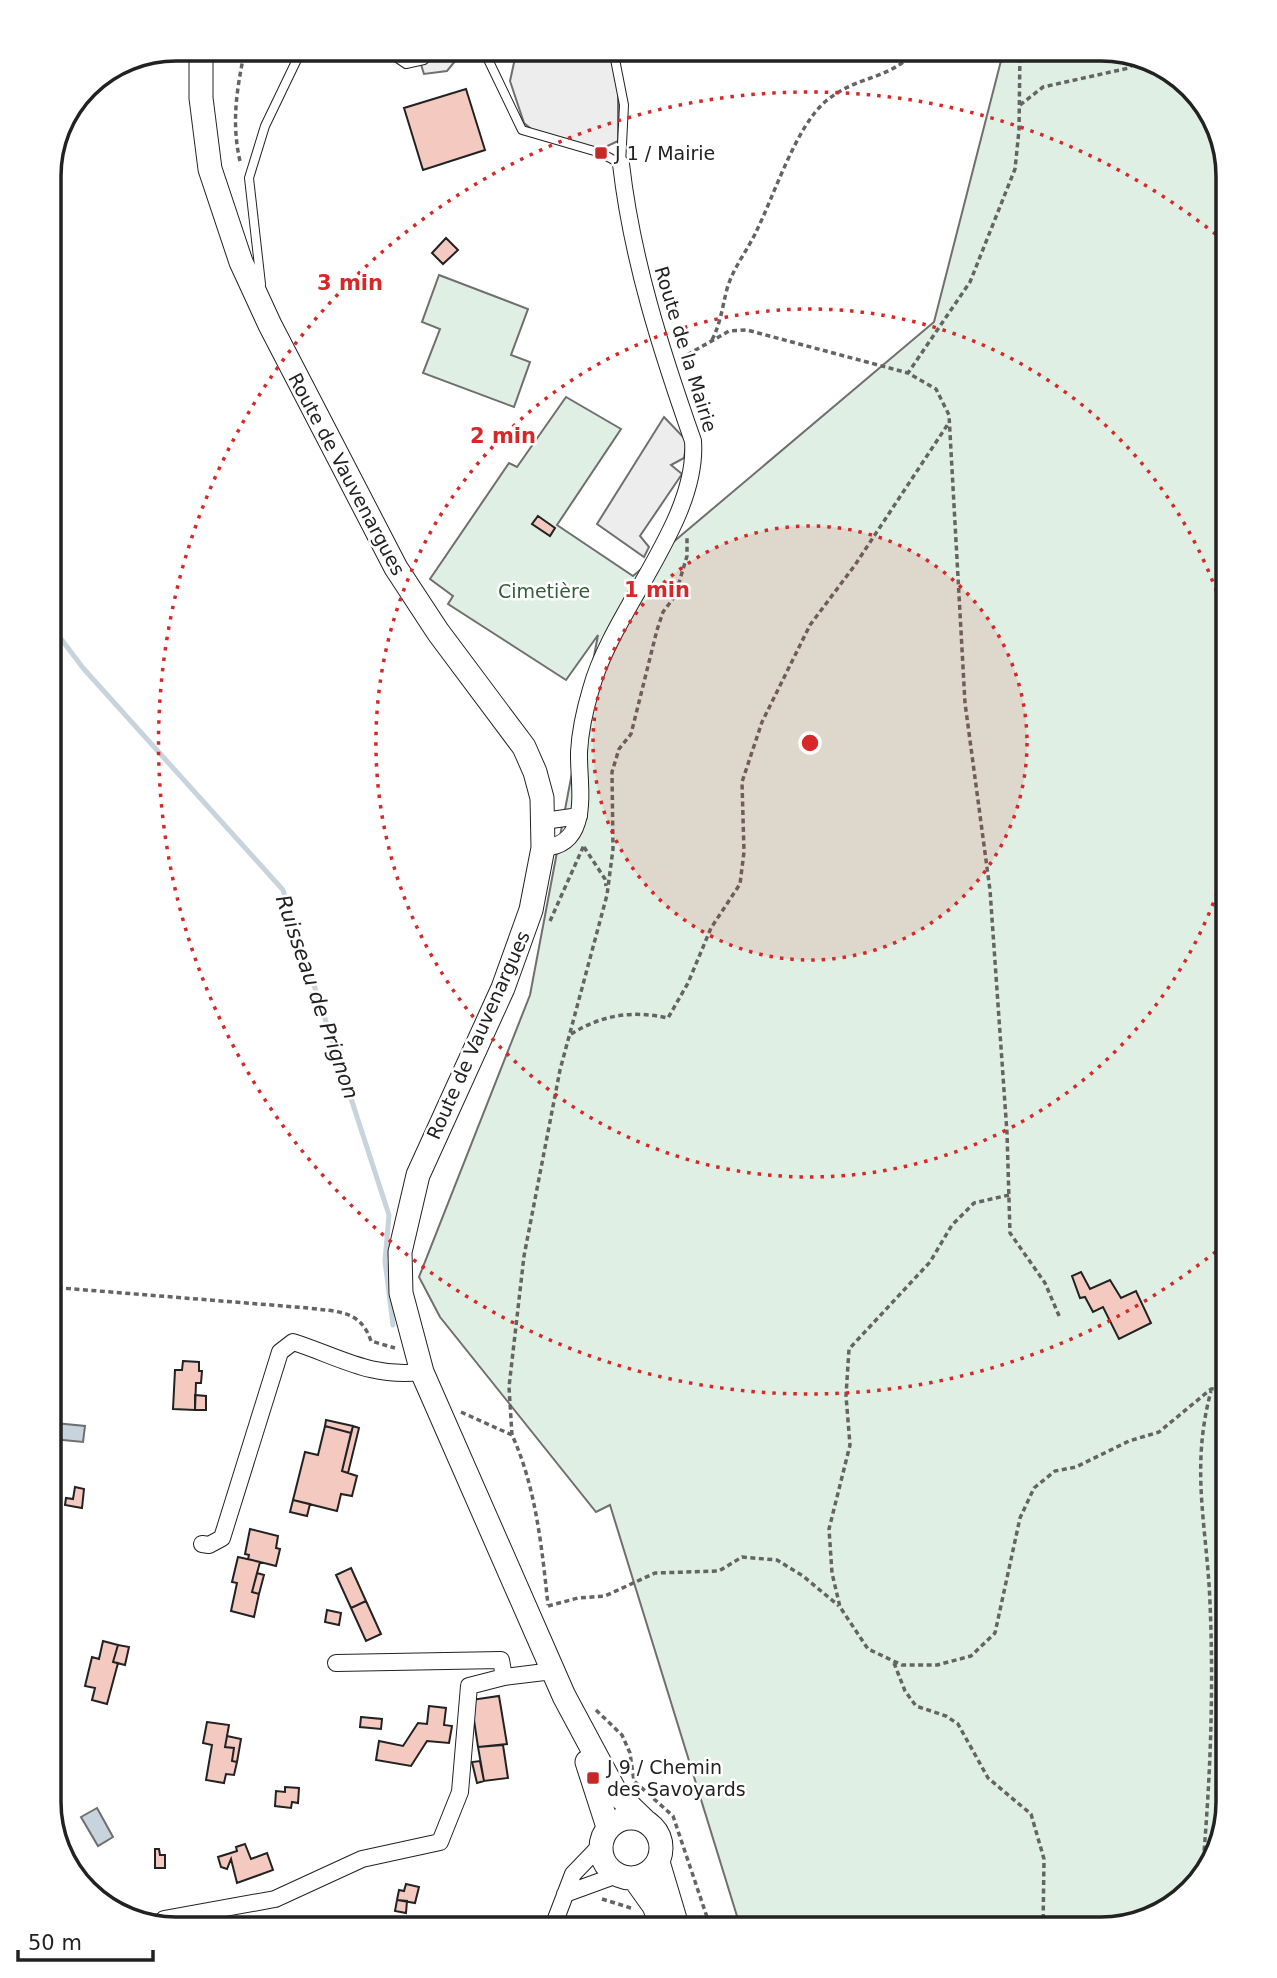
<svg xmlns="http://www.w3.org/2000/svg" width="1277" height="1978" viewBox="0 0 1277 1978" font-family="'DejaVu Sans',sans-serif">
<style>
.green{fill:#e0efe3;stroke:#6f6f6f;stroke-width:2}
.parking{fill:#ededed;stroke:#6f6f6f;stroke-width:2}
.water{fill:#c7d3dd;stroke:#6f6f6f;stroke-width:2}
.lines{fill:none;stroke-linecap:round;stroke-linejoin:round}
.stream{stroke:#c7d3dd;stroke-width:5}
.building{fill:#f3c9c0;stroke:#222;stroke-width:2}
.service-casing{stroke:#222;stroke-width:10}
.minor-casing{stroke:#222;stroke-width:18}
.secondary-casing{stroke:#222;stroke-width:25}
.path{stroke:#646464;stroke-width:3.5;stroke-dasharray:5 3.5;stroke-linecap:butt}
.service{stroke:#fff;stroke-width:8}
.minor{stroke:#fff;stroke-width:16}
.secondary{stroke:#fff;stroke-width:23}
.ring{fill:none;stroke:#d62828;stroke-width:3.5;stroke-dasharray:3.5 7}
.poi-dot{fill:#c62828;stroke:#fff;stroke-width:2.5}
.labels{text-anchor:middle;stroke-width:5;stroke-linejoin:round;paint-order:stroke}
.poi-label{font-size:19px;fill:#222;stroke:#fff;text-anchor:start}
.street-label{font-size:19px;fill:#222;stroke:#fff}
.park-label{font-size:19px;fill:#2f5e38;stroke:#fff}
.water-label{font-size:21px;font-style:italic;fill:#222;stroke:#fff}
.rim{fill:none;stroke:#222;stroke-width:3.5}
.centre{fill:#d62828;stroke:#fff;stroke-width:3.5}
.ring-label{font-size:21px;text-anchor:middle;font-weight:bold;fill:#d62828;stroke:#fff;stroke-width:5;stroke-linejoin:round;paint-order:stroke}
</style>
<rect width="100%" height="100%" fill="#fff"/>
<!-- green -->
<path class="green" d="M1004,49H1109L1172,71L1215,120L1228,177V1802L1207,1872L1157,1916L1100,1929H741L610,1505L596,1512L440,1317L419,1277L530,995L598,635L566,680L448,604L453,596L430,579L509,463L517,467L566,397L621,429L557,525L633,576L934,322Z
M439,275L528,309L511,355L530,362L514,407L423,373L440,329L422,322Z"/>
<!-- parking -->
<path class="parking" d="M416,49H465L447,71L424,74Z
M517,49H609L618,86V141L599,150L535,132L524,123L510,81Z
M664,417L687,441L684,458L671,465L682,474L640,536L649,547L644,557L597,524Z"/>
<!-- water -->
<path class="water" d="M55,1423L85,1426L83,1442L53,1439Z
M97,1808L113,1837L98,1846L81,1817Z"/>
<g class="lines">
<!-- stream -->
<path class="stream" d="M49,623L83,668L283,890L389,1215L385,1261L393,1325"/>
</g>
<!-- building -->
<path class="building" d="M466,89L485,150L423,170L404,108Z
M446,238L458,250L443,264L432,253Z
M538,516L555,528L550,536L532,524Z
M1081,1272L1090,1289L1110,1280L1121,1298L1136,1291L1151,1323L1119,1339L1103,1307L1093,1312L1085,1297L1080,1298L1072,1276Z
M183,1361L199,1362V1371H202L201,1383H196L195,1410L173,1409L175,1370H182Z
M195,1395L206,1396V1410H195Z
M326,1420L353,1426L351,1433L325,1426Z
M325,1426L351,1433L342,1471L357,1476L352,1496L341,1494L337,1511L293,1500L305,1452L318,1455Z
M353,1426L359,1428L348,1473L342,1471Z
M49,1455L56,1456L53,1496H49Z
M75,1487L84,1489L82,1508L65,1505L66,1498L73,1499Z
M293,1500L310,1504L307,1516L290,1512Z
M250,1529L278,1536L276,1548L280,1549L276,1566L248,1559L249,1555L245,1554Z
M238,1557L260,1562L252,1592L259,1594L254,1617L231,1611L237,1583L232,1582Z
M351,1568L366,1601L351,1608L336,1575Z
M257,1573L264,1575L259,1594L252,1592Z
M366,1601L381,1634L366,1641L351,1608Z
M327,1610L341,1613L339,1625L325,1622Z
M103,1641L118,1645L113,1662L118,1663L107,1704L92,1700L95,1688L85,1686L92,1657L99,1659Z
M118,1645L129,1647L125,1665L113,1662Z
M499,1696L507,1744L478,1747L471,1700Z
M429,1706L446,1708L444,1725L452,1726L449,1743L427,1741L411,1766L376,1760L379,1741L403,1746L418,1723L427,1724Z
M361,1717L382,1719L381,1729L360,1727Z
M207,1722L229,1725L225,1747L234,1748L232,1761L237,1762L234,1775L226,1774L224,1783L206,1780L212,1745L203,1743Z
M227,1736L241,1739L237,1762L232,1761L234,1748L225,1747Z
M503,1745L508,1778L484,1781L478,1747Z
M480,1761L484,1781L477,1783L472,1762Z
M285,1787L299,1788L298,1803L292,1802L291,1808L275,1806L276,1791L285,1792Z
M245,1844L251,1859L267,1853L273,1870L237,1883L231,1859L227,1869L221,1867L218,1857L237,1851L236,1847Z
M155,1849H159L160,1855H165V1868H155Z
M406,1884L419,1887L415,1903L397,1900L399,1890L404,1891Z
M397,1900L407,1901L406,1913L395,1911Z"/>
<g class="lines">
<defs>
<path id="service" d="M384,49L406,64L424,60L436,49
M483,49L522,130L601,153L621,164L624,105L613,49
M261,284L249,178L265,126L302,49"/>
<path id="minor" d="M544,821L579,816
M543,848C593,845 578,785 579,752C580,732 585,709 591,689C612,611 699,521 693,441C661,350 632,260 621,164
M202,1544L209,1545L222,1538L280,1352L293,1342C340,1357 370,1378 422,1372
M336,1663L501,1660L504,1677
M565,1894L617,1875
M164,1919L275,1899L362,1859L440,1842L460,1792L469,1686L504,1677L553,1671
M612,1927L613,1929
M552,1929L573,1874L600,1846"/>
<path id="secondary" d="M201,49V98L210,169L241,262L270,325L396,568L438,632L524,747L535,772L542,798L543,848L531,910L503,988L418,1175L400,1252L401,1293L422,1372L564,1696L616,1793L644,1820
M587,1762L608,1827
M601 1848a30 30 0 1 1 60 0a30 30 0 1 1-60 0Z
M658,1862L678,1929
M634,1878L654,1906L663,1929"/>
</defs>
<!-- service casing -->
<use href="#service" class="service-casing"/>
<!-- minor casing -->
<use href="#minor" class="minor-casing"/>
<!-- secondary casing -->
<use href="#secondary" class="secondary-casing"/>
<!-- path -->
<path class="path" d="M1020,49L1019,130L1015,169L970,282L908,373L936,389L949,415L965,703L990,890L1007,1133L1010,1233L1045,1283L1060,1318
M1020,105L1043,87L1129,68L1138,59
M240,161C231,122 237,88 245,49
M712,340C721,322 722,308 727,289C733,268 747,251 756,232C774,196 796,126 826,101C857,75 889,81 918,49
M680,359L729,331L747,330L908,373
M584,847L605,879L606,886
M550,921L584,845
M571,1034C602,1015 632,1010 668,1018L688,983L711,928L740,884L744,852L742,782L762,722L810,625L855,565L948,424
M1009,1195L974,1203L952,1225L930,1262L849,1349L846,1396L850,1445L829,1529L832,1573L840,1607L868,1649L902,1665H937L971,1656L995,1633L1020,1518L1034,1488L1055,1471L1076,1467L1129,1441L1159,1432L1211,1389L1228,1388
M49,1287L308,1308C337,1312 360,1309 371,1341L395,1348
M461,1412L512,1435C536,1487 542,1549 548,1605
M512,1435L509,1387L524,1256L560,1070L607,895L613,849L612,772L619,749L631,734L657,630L663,612L675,596L687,556V536
M548,1606L578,1598L605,1596L655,1573L719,1571L742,1557L777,1560L803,1576L839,1606
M894,1663L905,1691L916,1706L946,1716L958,1724L988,1778L1031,1814L1044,1859L1043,1929
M596,1710L622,1735L630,1753L634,1781L673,1816L711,1929
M1202,1876C1210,1785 1214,1695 1210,1603C1207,1526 1190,1469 1211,1391
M602,1899L631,1908"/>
<!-- service -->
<use href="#service" class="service"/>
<!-- minor -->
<use href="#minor" class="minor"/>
<!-- secondary -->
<use href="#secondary" class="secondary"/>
</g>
<!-- distance rings -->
<circle cx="810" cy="743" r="217" fill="#d62828" fill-opacity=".12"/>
<g class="ring">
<circle cx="810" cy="743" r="217"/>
<path d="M1227 863A434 434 0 1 1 1227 623"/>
<path d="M1224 1245A651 651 0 1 1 1224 241"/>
</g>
<!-- markers -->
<g class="poi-dot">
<rect x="594" y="146" width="14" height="14" rx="3.5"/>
<rect x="586" y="1771" width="14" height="14" rx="3.5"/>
</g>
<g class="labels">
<!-- poi labels -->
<g class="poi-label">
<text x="615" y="160">J 1 / Mairie</text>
<text x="607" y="1774">J 9 / Chemin<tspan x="607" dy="22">des Savoyards</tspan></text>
</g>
<!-- street labels -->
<g class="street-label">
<text transform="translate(686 349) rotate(73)" y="7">Route de la Mairie</text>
<text transform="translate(347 474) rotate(62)" y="7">Route de Vauvenargues</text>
<text transform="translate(478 1035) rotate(-66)" y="7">Route de Vauvenargues</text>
</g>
<!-- park labels -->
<g class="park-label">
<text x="544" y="598">Cimetière</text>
</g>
<!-- water labels -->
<g class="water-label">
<text transform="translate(317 997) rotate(71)" y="7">Ruisseau de Prignon</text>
</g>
</g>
<!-- crop -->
<path d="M0 0H1277V1978H0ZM176 61H1101A115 115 0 0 1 1216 176V1802A115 115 0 0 1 1101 1917H176A115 115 0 0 1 61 1802V176A115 115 0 0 1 176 61Z" fill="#fff" fill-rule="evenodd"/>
<path class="rim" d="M176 61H1101A115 115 0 0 1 1216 176V1802A115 115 0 0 1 1101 1917H176A115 115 0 0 1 61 1802V176A115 115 0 0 1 176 61Z"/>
<circle cx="810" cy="743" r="10" class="centre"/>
<g class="ring-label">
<text x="350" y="290">3 min</text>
<text x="503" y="443">2 min</text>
<text x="657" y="597">1 min</text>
</g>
<!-- scale -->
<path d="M18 1950v10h135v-10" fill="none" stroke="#222222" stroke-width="3.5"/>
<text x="28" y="1950" font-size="21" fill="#222222" stroke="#ffffff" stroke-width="5" paint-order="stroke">50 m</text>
</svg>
